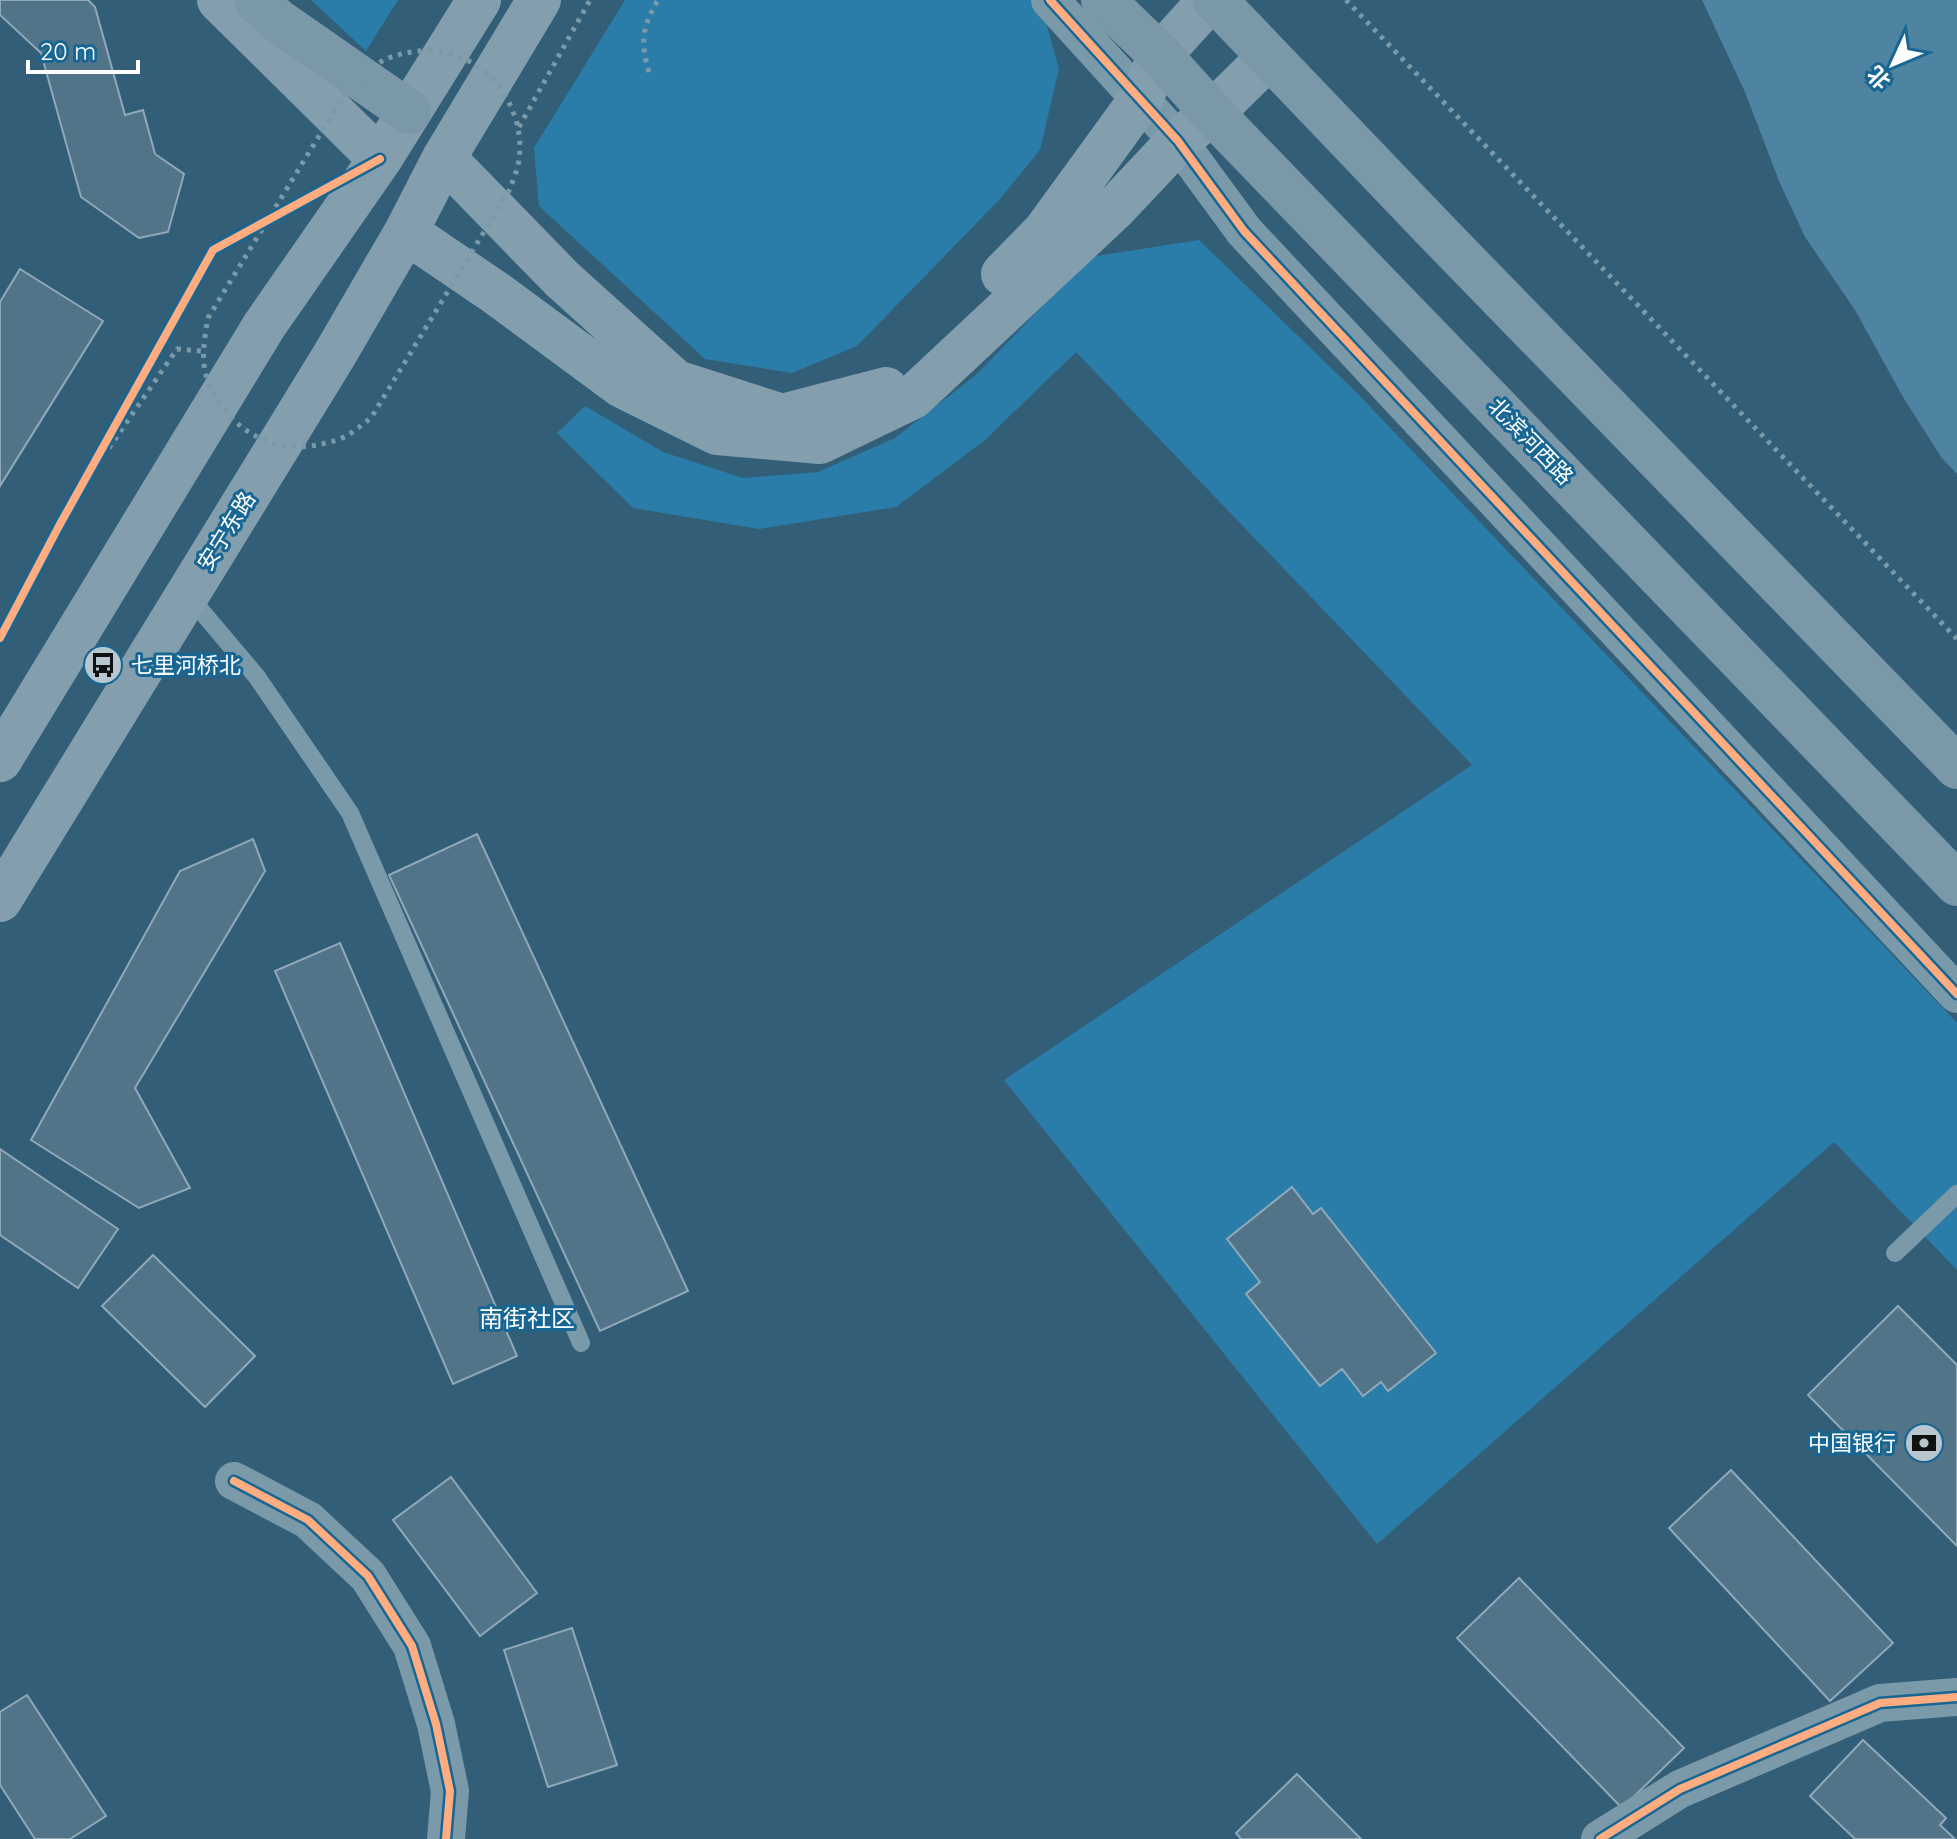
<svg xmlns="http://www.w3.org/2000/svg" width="1957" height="1839" viewBox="0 0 1957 1839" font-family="Quicksand,'Noto Sans SC',sans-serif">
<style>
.green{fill:#2a7da9}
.water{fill:#4e84a2}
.building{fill:#527488;stroke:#90a9b8;stroke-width:2}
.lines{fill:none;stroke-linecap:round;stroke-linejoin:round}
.path{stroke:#7b9aa9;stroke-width:5;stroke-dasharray:4 6;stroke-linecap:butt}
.service{stroke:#7b9aa9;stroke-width:18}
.minor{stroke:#7b9aa9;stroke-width:38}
.secondary{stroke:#839fae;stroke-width:44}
.primary{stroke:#7a98a7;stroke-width:44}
.path-bridge{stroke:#7b9aa9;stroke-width:5;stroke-dasharray:4 6;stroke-linecap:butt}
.cycleway-casing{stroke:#176693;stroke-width:13}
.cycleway{stroke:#ffac80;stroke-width:8}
.labels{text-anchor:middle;stroke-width:6;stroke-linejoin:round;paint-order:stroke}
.street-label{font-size:22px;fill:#fff;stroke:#176693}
.poi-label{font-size:22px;fill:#fff;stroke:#176693;text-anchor:start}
.neighbourhood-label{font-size:24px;fill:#fff;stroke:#176693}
</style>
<rect width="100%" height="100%" fill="#335e77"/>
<!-- green -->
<path class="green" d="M311,0H398L366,51Z
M625,0H1031L1043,11L1059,69L1040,150L999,200L857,346L792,373L705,359L539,206L534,148Z
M1199,240L1359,395L1957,1023V1270L1834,1142L1377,1544L1004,1080L1472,765L1076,352L985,440L896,507L759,529L633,508L557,433L585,406L663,452L743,478L818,472L895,438L977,374L1090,257Z"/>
<!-- water -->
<path class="water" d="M1702,0H1957V474L1941,457L1903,397L1855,310L1805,237L1779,181L1745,92Z"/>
<!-- building -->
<path class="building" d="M0,0H88L95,7L125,115L143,110L155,154L184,174L168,232L139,238L81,197L41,53L0,15Z
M20,269L103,321L0,486V302Z
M477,834L688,1291L600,1331L389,875Z
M253,839L265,871L135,1088L190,1188L139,1208L31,1140L180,871Z
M340,943L517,1356L453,1384L275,971Z
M0,1149L118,1229L78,1288L0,1235Z
M1292,1187L1313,1214L1321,1208L1436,1353L1388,1391L1381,1382L1363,1396L1342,1369L1320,1386L1246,1294L1260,1282L1227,1239Z
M153,1255L255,1356L205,1407L102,1306Z
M1898,1306L1957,1365V1546L1808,1395Z
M1731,1470L1893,1643L1830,1701L1669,1528Z
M451,1477L537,1593L480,1636L393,1520Z
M1519,1578L1684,1748L1622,1808L1457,1638Z
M572,1628L617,1765L548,1787L504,1650Z
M27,1695L106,1816L70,1839H35L0,1785V1712Z
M1863,1740L1946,1818L1940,1825L1955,1839H1855L1810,1796Z
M1297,1774L1361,1839H1241L1236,1833Z"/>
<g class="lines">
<!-- path -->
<path class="path" d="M1346,0L1957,639
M649,72C640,42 642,27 658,0
M519,127L590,0
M109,448L177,349L201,351"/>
<!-- service -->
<path class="service" d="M187,594L257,677L350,813L581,1343
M1895,1253L1957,1194"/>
<!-- minor -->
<path class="minor" d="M1050,0L1178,141L1244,231L1957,994
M234,1481L308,1520L368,1576L412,1646L436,1724L450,1791L446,1839
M1600,1839L1680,1789L1880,1703L1957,1697"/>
<!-- secondary -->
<path class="secondary" d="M219,0L380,159
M444,158L562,279L676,382L782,416L886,389
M406,232L496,293L622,386L717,433L820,442L913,397L1115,208L1178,141L1212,113L1269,57
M1003,274L1045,231L1141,99L1160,55L1210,0
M0,760L264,326L380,159L479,0
M0,900L335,354L406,232L444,158L539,0"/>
<!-- primary -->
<path class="primary" d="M256,0L277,20L409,112
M1103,0L1160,55L1212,113L1957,884
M1215,0L1435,230L1957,767"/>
<!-- path-bridge -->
<path class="path-bridge" d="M429,50C439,52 451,53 460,57C499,72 525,117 519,159C518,169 513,180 510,189L371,418C363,424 355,431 346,436C341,439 335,441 329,442C279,458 229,432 209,384C200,363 204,340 208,318L347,90C377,60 387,54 429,50Z"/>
<defs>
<path id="cycleway" d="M1050,0L1178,141L1244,231L1957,994
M0,638L59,526L213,250L380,159
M234,1481L308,1520L368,1576L412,1646L436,1724L450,1791L446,1839
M1600,1839L1680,1789L1880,1703L1957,1697"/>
</defs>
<!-- cycleway casing -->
<use href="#cycleway" class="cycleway-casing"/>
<!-- cycleway -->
<use href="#cycleway" class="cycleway"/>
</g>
<!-- icons -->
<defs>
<symbol id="bus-disc" viewBox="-11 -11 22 22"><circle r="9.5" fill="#b8c7cf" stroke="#176693"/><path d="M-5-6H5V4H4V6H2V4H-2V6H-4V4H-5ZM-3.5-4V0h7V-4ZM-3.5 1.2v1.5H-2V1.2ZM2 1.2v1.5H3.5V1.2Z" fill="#111"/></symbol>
<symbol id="bank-disc" viewBox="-11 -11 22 22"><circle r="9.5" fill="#b8c7cf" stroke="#176693"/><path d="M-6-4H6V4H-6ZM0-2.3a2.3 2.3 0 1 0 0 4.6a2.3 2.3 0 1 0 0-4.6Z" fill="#111"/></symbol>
</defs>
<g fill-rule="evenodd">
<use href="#bus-disc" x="81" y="643" width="44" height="44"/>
<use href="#bank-disc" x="1902" y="1421" width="44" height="44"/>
</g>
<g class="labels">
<!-- street labels -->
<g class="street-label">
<text transform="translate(1531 441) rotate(46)" y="8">北滨河西路</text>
<text transform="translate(226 531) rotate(-58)" y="8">安宁东路</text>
</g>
<!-- poi labels -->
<g class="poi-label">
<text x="131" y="673">七里河桥北</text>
<text x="1896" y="1451" text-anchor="end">中国银行</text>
</g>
<!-- neighbourhood labels -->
<g class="neighbourhood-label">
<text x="527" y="1327">南街社区</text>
</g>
</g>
<!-- north arrow -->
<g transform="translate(1893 64) rotate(226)" stroke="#176693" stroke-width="6" paint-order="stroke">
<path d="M0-6L14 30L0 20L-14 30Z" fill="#ffffff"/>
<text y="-12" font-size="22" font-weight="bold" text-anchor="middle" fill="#ffffff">北</text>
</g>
<!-- scale -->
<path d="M28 60v12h110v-12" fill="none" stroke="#ffffff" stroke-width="4"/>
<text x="40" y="60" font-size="24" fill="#ffffff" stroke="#176693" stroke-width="6" paint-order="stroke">20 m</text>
</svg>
